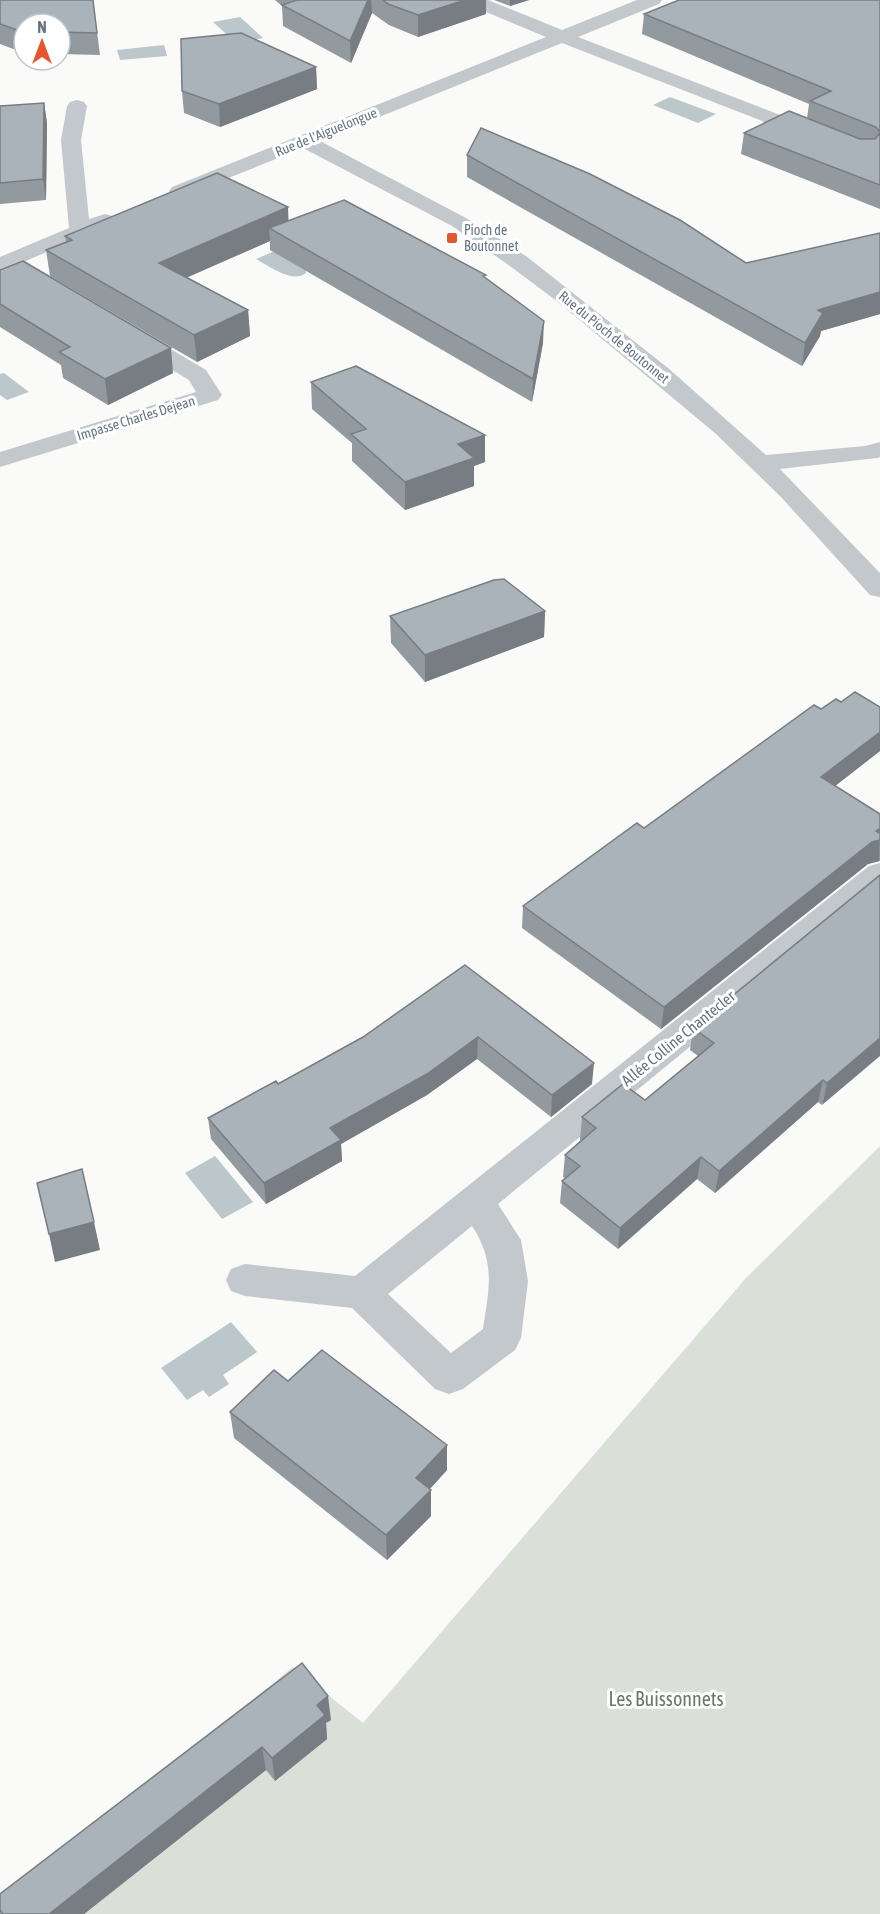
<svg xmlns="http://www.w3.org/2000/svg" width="880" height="1914" viewBox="0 0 880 1914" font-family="'Asap Condensed',sans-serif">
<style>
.green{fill:#dadfd7}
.water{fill:#bbc7cb}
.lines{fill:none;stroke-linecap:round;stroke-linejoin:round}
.minor{fill:#c3c8cc;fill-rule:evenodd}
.wall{fill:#929a9f}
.shaded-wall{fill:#777d82}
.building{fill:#aab3b9;stroke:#777d82;stroke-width:1.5}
.poi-dot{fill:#e4572e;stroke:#fff;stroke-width:2}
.labels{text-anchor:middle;stroke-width:6;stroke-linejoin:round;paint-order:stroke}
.far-street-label{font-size:14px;fill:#657683;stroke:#fff}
.far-poi-label{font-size:14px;fill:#657683;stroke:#fff;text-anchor:start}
.street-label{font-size:16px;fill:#657683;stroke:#fff}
.near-park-label{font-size:20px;fill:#687a64;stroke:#fff}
</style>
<rect width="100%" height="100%" fill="#fafaf8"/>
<!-- green -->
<path class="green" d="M880,1146V1914H0V1905L293,1667L363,1723L746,1278Z"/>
<!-- water -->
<path class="water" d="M240,17L263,38L236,43L213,22Z
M164,45L167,56L120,60L117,50Z
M670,97L716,114L698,123L653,105Z
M275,251L306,270V273C293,284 269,266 256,259Z
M4,373L29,392L7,400L0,395V374Z
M215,1156L253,1202L222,1219L185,1173Z
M231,1322L257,1352L223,1375L229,1384L209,1397L203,1390L187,1400L161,1368Z"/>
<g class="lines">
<!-- minor -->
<path class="minor" d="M464,0H488L562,30L637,0H662L659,4L578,37L822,131L825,135L822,139H808L562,43L320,141L466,218L526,256L668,368L766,455L865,446L880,442V457L877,458L780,469L880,573V597L870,595L781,497L716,434L558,302L510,266L452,226L303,148L186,195L179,197L172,195L169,191L172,187L546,37L467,4Z
M77,100L84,102L87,106L81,140L89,219L105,214L112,216L116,220L112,224L0,272V257L69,228L61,140L67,106L70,102Z
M132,329L140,331L206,370L222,395L218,400L0,467V452L196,392L189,380L124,341L121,336L124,331Z
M880,863V891L498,1204L521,1240L528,1281L521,1338L515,1350L463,1389L449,1394L435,1389L352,1308L245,1296L231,1291L226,1280L231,1269L245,1264L355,1276L869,866ZM472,1226C496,1262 489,1289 483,1329L451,1353L388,1294Z"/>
</g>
<!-- wall -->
<path class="wall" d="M0,0H93L100,55L60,54V24H24V53L0,44Z
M275,0H486V14L418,37L389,25L372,13L351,63L283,26L282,6Z
M494,0H529L510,6Z
M880,0V209L741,154L744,133L807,118L809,104L642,34L644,14Z
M316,67L317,89L220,127L184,113L182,91Z
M44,103L47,123L46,200L0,204V106Z
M467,155L746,263L880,233V314L821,331L820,336L802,366L467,177Z
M289,221L486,278L543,343L532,402L270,250V241L187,277L248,310L250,336L197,362L50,276L46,250L66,242L65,236Z
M0,270L173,373L108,405L63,378L61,365L0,327Z
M311,382L485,462L474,466V486L405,510L352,461V443L312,409Z
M545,611L544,637L425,682L391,643L390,616Z
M841,702L880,707V751L835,786L880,814V861L868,864L661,1029L522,928L523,906L644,828L821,709Z
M880,875L822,1105L818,1102L715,1193L697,1179L618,1249L560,1203L562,1181L565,1178L563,1177L565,1155L581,1140H580L582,1117L645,1100L698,1056L690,1050L693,1028Z
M465,965L592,1084L551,1117L477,1059L427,1095L341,1144L342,1161L266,1204L211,1139L208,1118L278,1084L363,1037Z
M288,1381L447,1470L430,1489L431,1516L387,1560L234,1438L230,1412Z
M302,1663L331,1720L326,1723L327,1739L275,1781L266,1770L84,1914H0V1894Z"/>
<!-- shaded-wall -->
<path class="shaded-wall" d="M368,0H371L372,13L351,63L350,41Z
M465,0H486V14L418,37V15Z
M510,0H529L510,6Z
M316,67L317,89L220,127L219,104Z
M44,103L47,123L46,200L43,179Z
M288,207L289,232L269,228L270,241L161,289L159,263Z
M880,292V314L821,331L820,336L802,366L805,343L818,310Z
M248,310L250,336L197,362L194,335Z
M544,321L543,343L532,402L533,379Z
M171,348L173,373L108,405L105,379Z
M485,435V462L474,466V486L405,510V482L458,444Z
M545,611L544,637L425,682V655Z
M880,732V751L817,800L821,777Z
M880,828L879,861L868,864L661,1029L664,1007Z
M478,1037L477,1059L427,1095L341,1144L342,1161L266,1204L264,1183L330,1128Z
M880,1038V1056L822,1105L827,1083Z
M594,1063L592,1084L551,1117L552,1095Z
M823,1080L818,1102L715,1193L719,1171Z
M701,1157L697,1179L618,1249L620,1228Z
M94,1222L100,1250L55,1262L49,1234Z
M447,1445V1470L416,1504V1478Z
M431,1490V1516L387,1560L386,1535Z
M328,1696L331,1720L326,1723L327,1739L275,1781L272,1758L317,1705Z
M262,1747L266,1770L84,1914H49Z"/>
<!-- building -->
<path class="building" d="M0,0H93L97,33L60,32V24H24V31H20L0,24Z
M297,0H368L350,41L282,5Z
M383,0H465L418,15L388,4Z
M679,0H880V132L876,127L810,101L831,91L644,14Z
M241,33L316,67L219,104L182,91L181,39Z
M44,103L43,179L0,183V106Z
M789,111L860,139H875L880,133V185L744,133Z
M481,128L590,174L680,220L746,263L880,233V292L818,310L823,313L805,343L467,155Z
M217,173L288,207L159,263L248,310L194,335L46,250L72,240L65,236Z
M344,200L486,275L483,276L544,321L533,379L269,228Z
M23,261L171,348L105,379L59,352L70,347L0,304V270Z
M356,366L485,435L458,444L474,458L405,482L351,434L366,429L311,382Z
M504,579L545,611L425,655L390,616L494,580Z
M855,692L880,707V732L821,777L880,814V828L876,831L880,833V840L872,842L664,1007L523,906L637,823L644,828L814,705L821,709L836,699L841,702Z
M880,875V1038L827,1083L823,1080L719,1171L701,1157L620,1228L562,1181L580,1166L565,1155L596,1128L582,1117L623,1084L645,1100L714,1043L693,1028Z
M465,965L594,1063L552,1095L478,1037L427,1074L330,1128L341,1140L264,1183L208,1118L276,1081L278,1084L363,1037Z
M82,1169L94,1222L49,1234L37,1183Z
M322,1350L447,1445L416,1478L431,1490L386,1535L230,1412L274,1370L288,1381Z
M302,1663L328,1696L317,1705L325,1715L272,1758L262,1747L49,1914H3L0,1910V1894Z"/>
<!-- markers -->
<rect class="poi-dot" x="446" y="232" width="12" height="12" rx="3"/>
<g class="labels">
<!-- far-street labels -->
<g class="far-street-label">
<text transform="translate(326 132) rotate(-22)" y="5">Rue de l'Aiguelongue</text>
<text transform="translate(614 337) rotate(39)" y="5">Rue du Pioch de Boutonnet</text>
<text transform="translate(136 418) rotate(-17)" y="5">Impasse Charles Dejean</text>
</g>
<!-- far-poi labels -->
<g class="far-poi-label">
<text x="464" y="235">Pioch de<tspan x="464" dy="16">Boutonnet</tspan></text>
</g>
<!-- street labels -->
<g class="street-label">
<text transform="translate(678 1038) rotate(-39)" y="6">Allée Colline Chantecler</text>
</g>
<!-- near-park labels -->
<g class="near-park-label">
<text x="666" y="1706">Les Buissonnets</text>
</g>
</g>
<!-- north arrow -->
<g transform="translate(42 42)"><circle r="28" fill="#ffffff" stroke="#c1c8cd" stroke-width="1.5"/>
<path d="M0-4.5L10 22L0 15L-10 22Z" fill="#e4572e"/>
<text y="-9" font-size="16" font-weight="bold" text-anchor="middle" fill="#657683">N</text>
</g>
</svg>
